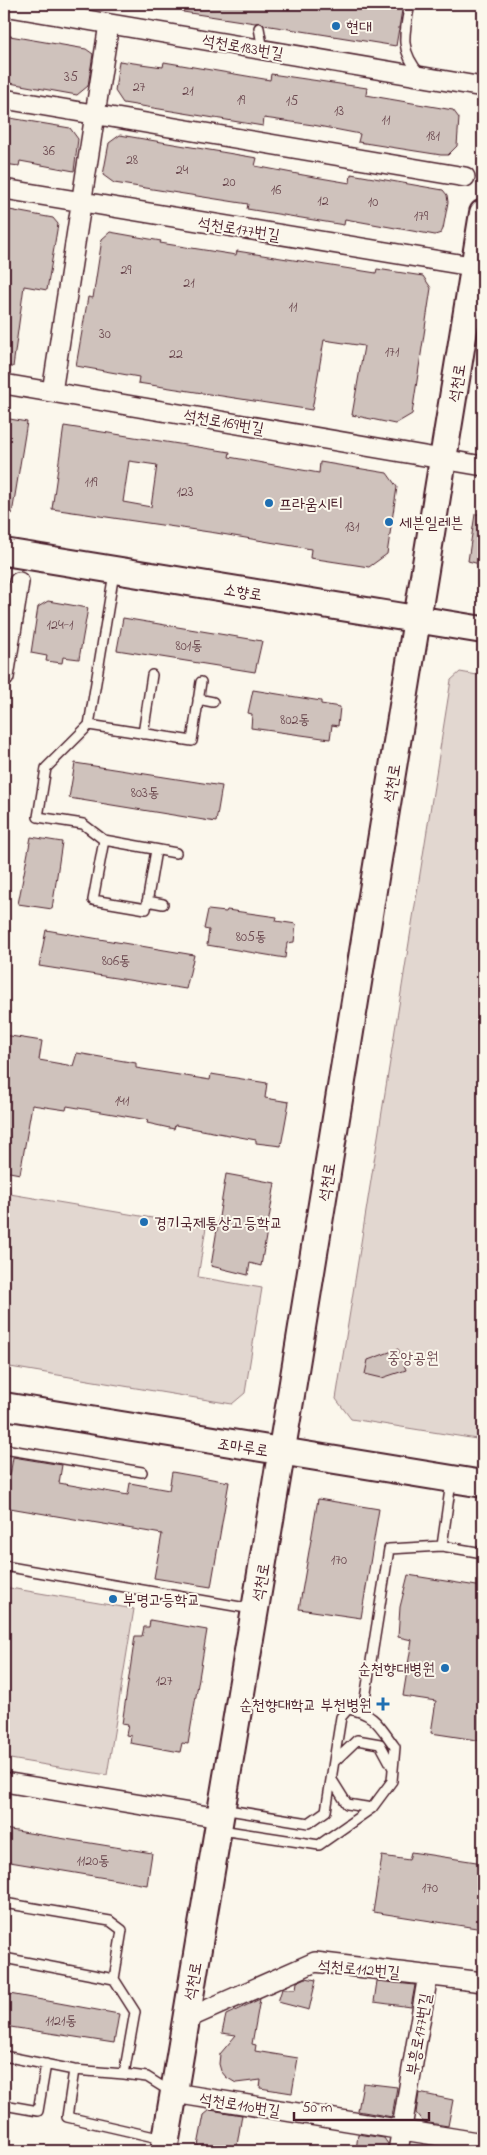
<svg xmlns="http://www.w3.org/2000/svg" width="487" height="2155" viewBox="0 0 487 2155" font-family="'Indie Flower','Poor Story',sans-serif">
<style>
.green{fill:#e2d7d0;stroke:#967b7e}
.building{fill:#cfc2bc;stroke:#4a1f2b;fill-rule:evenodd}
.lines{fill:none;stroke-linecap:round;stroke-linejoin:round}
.lane-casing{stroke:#4a1f2b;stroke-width:12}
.street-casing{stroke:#4a1f2b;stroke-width:22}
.secondary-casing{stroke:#4a1f2b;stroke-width:30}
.lane{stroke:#fbf7ec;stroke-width:9}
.street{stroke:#fbf7ec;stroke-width:19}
.secondary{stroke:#fbf7ec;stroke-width:26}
.poi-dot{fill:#1f6fb2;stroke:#fbf7ec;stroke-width:2}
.labels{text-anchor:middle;stroke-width:4;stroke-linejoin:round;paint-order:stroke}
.number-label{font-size:14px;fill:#6b484f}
.poi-label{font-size:16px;fill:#4a1f2b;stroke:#fbf7ec;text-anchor:start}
.street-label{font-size:16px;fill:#4a1f2b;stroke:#fbf7ec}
.park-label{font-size:16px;fill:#704d54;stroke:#fbf7ec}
</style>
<rect width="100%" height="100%" fill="#fbf7ec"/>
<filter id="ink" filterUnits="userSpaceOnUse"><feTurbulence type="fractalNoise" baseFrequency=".02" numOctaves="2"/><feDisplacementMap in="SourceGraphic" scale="10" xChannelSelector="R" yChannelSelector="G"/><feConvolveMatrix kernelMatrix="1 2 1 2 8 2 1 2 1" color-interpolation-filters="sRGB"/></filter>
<g filter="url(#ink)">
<!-- green -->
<path class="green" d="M460,672L483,676V1440L351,1419L336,1399L451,680Z
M4,1193L206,1227L198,1277L262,1288L245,1393L232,1404L4,1366Z
M4,1587L134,1609L107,1775L4,1758Z"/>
<!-- building -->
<path class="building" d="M184,4H403L396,46L264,25L261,22L255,23L183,12Z
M4,35L86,49L93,54L88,86L77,95L4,82Z
M119,61L163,67L164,62L270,80L271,74L367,88L366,95L453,110L459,118L457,146L448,155H441L358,142L360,134L313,125L264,118L263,126L123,103L115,91Z
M4,117L70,128L78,139L74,171L20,161L19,166L4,164Z
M120,135L257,158L255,166L303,175L350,183L351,174L443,190L447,195L448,202L443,229L441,233L435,235L345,219L344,225L247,209L248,204L114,183L103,175L109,143Z
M4,209L53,218L58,224L47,290L24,286L13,367H4Z
M110,232L161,241L160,243L236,255L237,251L376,273L377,269L423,276L431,288L412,414L395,424L352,415L364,346L324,340L312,410L138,383L139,377L76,366L88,297L93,298L102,239Z
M4,418L27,422L12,514H4Z
M64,426L230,452L229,457L319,473L320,462L387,473L397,487L387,554L369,567L310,558L311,549L216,533L52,509ZM129,461L157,465L151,507L123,502Z
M475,514H483V565L468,561Z
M48,601L88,608L79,659L63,657L62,663L46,661L47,656L31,653L38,607Z
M123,618L262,641L255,672L117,650Z
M253,690L321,701V704L340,707L338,726L332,725L330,739L251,728L252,714L248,713Z
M75,763L222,786L216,822L69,798Z
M31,837L62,842L52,909L18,904Z
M208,910L226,912L227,910L277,917L276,921L296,924L294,942L287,943L285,958L207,945L209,930L204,929Z
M46,930L194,955L186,989L39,966Z
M4,1035L42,1041L39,1060L73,1066L77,1053L136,1063V1068L210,1080L211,1074L267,1083L265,1098L289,1102L281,1146L256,1143V1140L175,1125L174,1129L147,1123L148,1120L67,1106L66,1110L32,1105L20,1174L4,1171Z
M226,1174L275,1183L261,1266L250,1263L248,1275L211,1266Z
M398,1349L406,1370L382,1378L365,1374L368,1360Z
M13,1457L62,1465L59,1483L128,1495L130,1483L169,1490L172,1472L229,1482L211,1587L154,1578L162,1534L4,1507V1475L10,1476Z
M318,1499L379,1509L361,1618L299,1609Z
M408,1575L483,1587V1741L431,1733L436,1701L403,1696L412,1640L398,1637L400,1607Z
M150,1620L207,1630L188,1744L182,1743L180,1752L130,1743L131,1736L126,1735L128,1725L122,1724L135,1636H142L144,1627H149Z
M4,1829L152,1853L147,1885L4,1861Z
M411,1852L483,1863V1929L373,1912L382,1856L409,1860Z
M306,1978L316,1980L309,2010L278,2002L282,1989H296L297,1982Z
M377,1981L415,1985L411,2007L374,2002Z
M4,1993L119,2014L114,2043L4,2026Z
M260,1999L252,2044L256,2045L255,2051L298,2058L292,2093L260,2088L261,2080L236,2083L226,2077L221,2071L219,2064L220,2054L236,2035L222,2033L226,2015Z
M363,2083L397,2087L392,2117L358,2111Z
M419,2093L453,2100L448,2126L423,2122L416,2113Z
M210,2110L242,2115L236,2151H197L204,2115Z
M358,2134L384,2138L388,2144L387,2151H356Z"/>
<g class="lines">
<defs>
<path id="lane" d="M410,4C404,34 399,50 420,74
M259,28L263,50
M114,573L89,725L192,741L201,682
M198,699L213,702
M89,725L46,768L38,817L83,824L104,840L176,853
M143,734L152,675
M104,840L93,900L146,909L156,850
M147,901L163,904
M4,1449L142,1472
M451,1482L442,1546L483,1553
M4,1566L252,1609
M363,1711L389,1549L442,1546
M335,1761L357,1740L380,1744L393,1768
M332,1780L347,1804L372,1808
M221,1830L319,1845L372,1808L392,1781L395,1747C380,1727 375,1713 348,1709L341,1717L326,1811L309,1823L222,1809
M4,1903L110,1921L122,1930L114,1979L135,2012L124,2074L147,2077L171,2092
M4,1958L114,1979
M4,2056L74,2070L124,2074
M74,2070L67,2117L163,2139
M4,2105L38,2111L46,2064"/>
<path id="street" d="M4,6L483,87
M4,99L465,177
M4,189L483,268
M4,384L483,466
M52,392L109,24
M4,677L19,582
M4,1782L220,1818
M186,2019L315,1962L483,1982
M174,2093L483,2143
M398,2151L428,1975"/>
<path id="secondary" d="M4,552L483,630
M4,1406L483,1484
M164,2151L290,1401L483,213"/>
</defs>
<!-- lane casing -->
<use href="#lane" class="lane-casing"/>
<!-- street casing -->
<use href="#street" class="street-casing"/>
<!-- secondary casing -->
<use href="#secondary" class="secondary-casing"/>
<!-- lane -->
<use href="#lane" class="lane"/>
<!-- street -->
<use href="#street" class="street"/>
<!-- secondary -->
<use href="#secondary" class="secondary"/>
</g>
</g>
<!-- markers -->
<g class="poi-dot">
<circle cx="336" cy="26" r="5"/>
<circle cx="269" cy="503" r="5"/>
<circle cx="389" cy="522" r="5"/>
<circle cx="144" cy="1222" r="5"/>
<circle cx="113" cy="1599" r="5"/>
<circle cx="445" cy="1668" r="5"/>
<path d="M380.5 1696.5h5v5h5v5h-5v5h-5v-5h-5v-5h5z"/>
</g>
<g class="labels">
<!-- number labels -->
<g class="number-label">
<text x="71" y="81">35</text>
<text x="139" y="91">27</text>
<text x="188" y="95">21</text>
<text x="241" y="104">19</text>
<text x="292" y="105">15</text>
<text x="339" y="115">13</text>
<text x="386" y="124">11</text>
<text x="433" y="140">181</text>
<text x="49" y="155">36</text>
<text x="132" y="164">28</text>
<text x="182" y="174">24</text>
<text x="229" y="186">20</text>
<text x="276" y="194">16</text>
<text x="323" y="205">12</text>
<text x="373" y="206">10</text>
<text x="421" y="220">179</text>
<text x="126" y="274">29</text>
<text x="189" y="287">21</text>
<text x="293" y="311">11</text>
<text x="105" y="338">30</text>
<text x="392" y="356">171</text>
<text x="176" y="358">22</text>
<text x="91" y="486">119</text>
<text x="185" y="496">123</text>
<text x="352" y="531">131</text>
<text x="60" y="629">124-1</text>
<text x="189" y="650">801동</text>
<text x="295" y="724">802동</text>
<text x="145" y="797">803동</text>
<text x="251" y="941">805동</text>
<text x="116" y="965">806동</text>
<text x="122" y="1105">141</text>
<text x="339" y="1564">170</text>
<text x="164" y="1685">127</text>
<text x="93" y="1865">1120동</text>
<text x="430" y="1892">170</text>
<text x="61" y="2025">1121동</text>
</g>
<!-- poi labels -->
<g class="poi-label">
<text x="346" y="32">현대</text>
<text x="279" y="509">프라움시티</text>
<text x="399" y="528">세븐일레븐</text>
<text x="154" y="1228">경기국제통상고등학교</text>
<text x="123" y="1605">부명고등학교</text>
<text x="435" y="1674" text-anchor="end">순천향대병원</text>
<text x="372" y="1710" text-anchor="end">순천향대학교 부천병원</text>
</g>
<!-- street labels -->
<g class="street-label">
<text transform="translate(243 46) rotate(10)" y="6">석천로183번길</text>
<text transform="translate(239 228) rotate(9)" y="6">석천로177번길</text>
<text transform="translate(456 383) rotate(-81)" y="6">석천로</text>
<text transform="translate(224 421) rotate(10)" y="6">석천로169번길</text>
<text transform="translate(243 591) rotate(9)" y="6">소향로</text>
<text transform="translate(391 783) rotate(-81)" y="6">석천로</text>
<text transform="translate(326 1182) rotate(-81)" y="6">석천로</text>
<text transform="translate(243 1446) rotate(9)" y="6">조마루로</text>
<text transform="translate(260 1582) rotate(-80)" y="6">석천로</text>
<text transform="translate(359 1968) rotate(5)" y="6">석천로112번길</text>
<text transform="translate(192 1981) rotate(-80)" y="6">석천로</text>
<text transform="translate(418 2034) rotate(-80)" y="6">부흥로177번길</text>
<text transform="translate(240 2104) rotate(9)" y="6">석천로110번길</text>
</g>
<!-- park labels -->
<g class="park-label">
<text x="413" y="1363">중앙공원</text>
</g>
</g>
<!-- margin -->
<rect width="487" height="2155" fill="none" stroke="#fbf7ec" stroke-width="20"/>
<rect x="10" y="10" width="467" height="2135" fill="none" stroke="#4a1f2b" stroke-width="2" filter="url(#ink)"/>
<!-- scale -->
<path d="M294 2112v8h135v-8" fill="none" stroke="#4a1f2b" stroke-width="2.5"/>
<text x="302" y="2112" font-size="15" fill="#4a1f2b" stroke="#fbf7ec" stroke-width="4" paint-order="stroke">50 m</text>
</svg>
